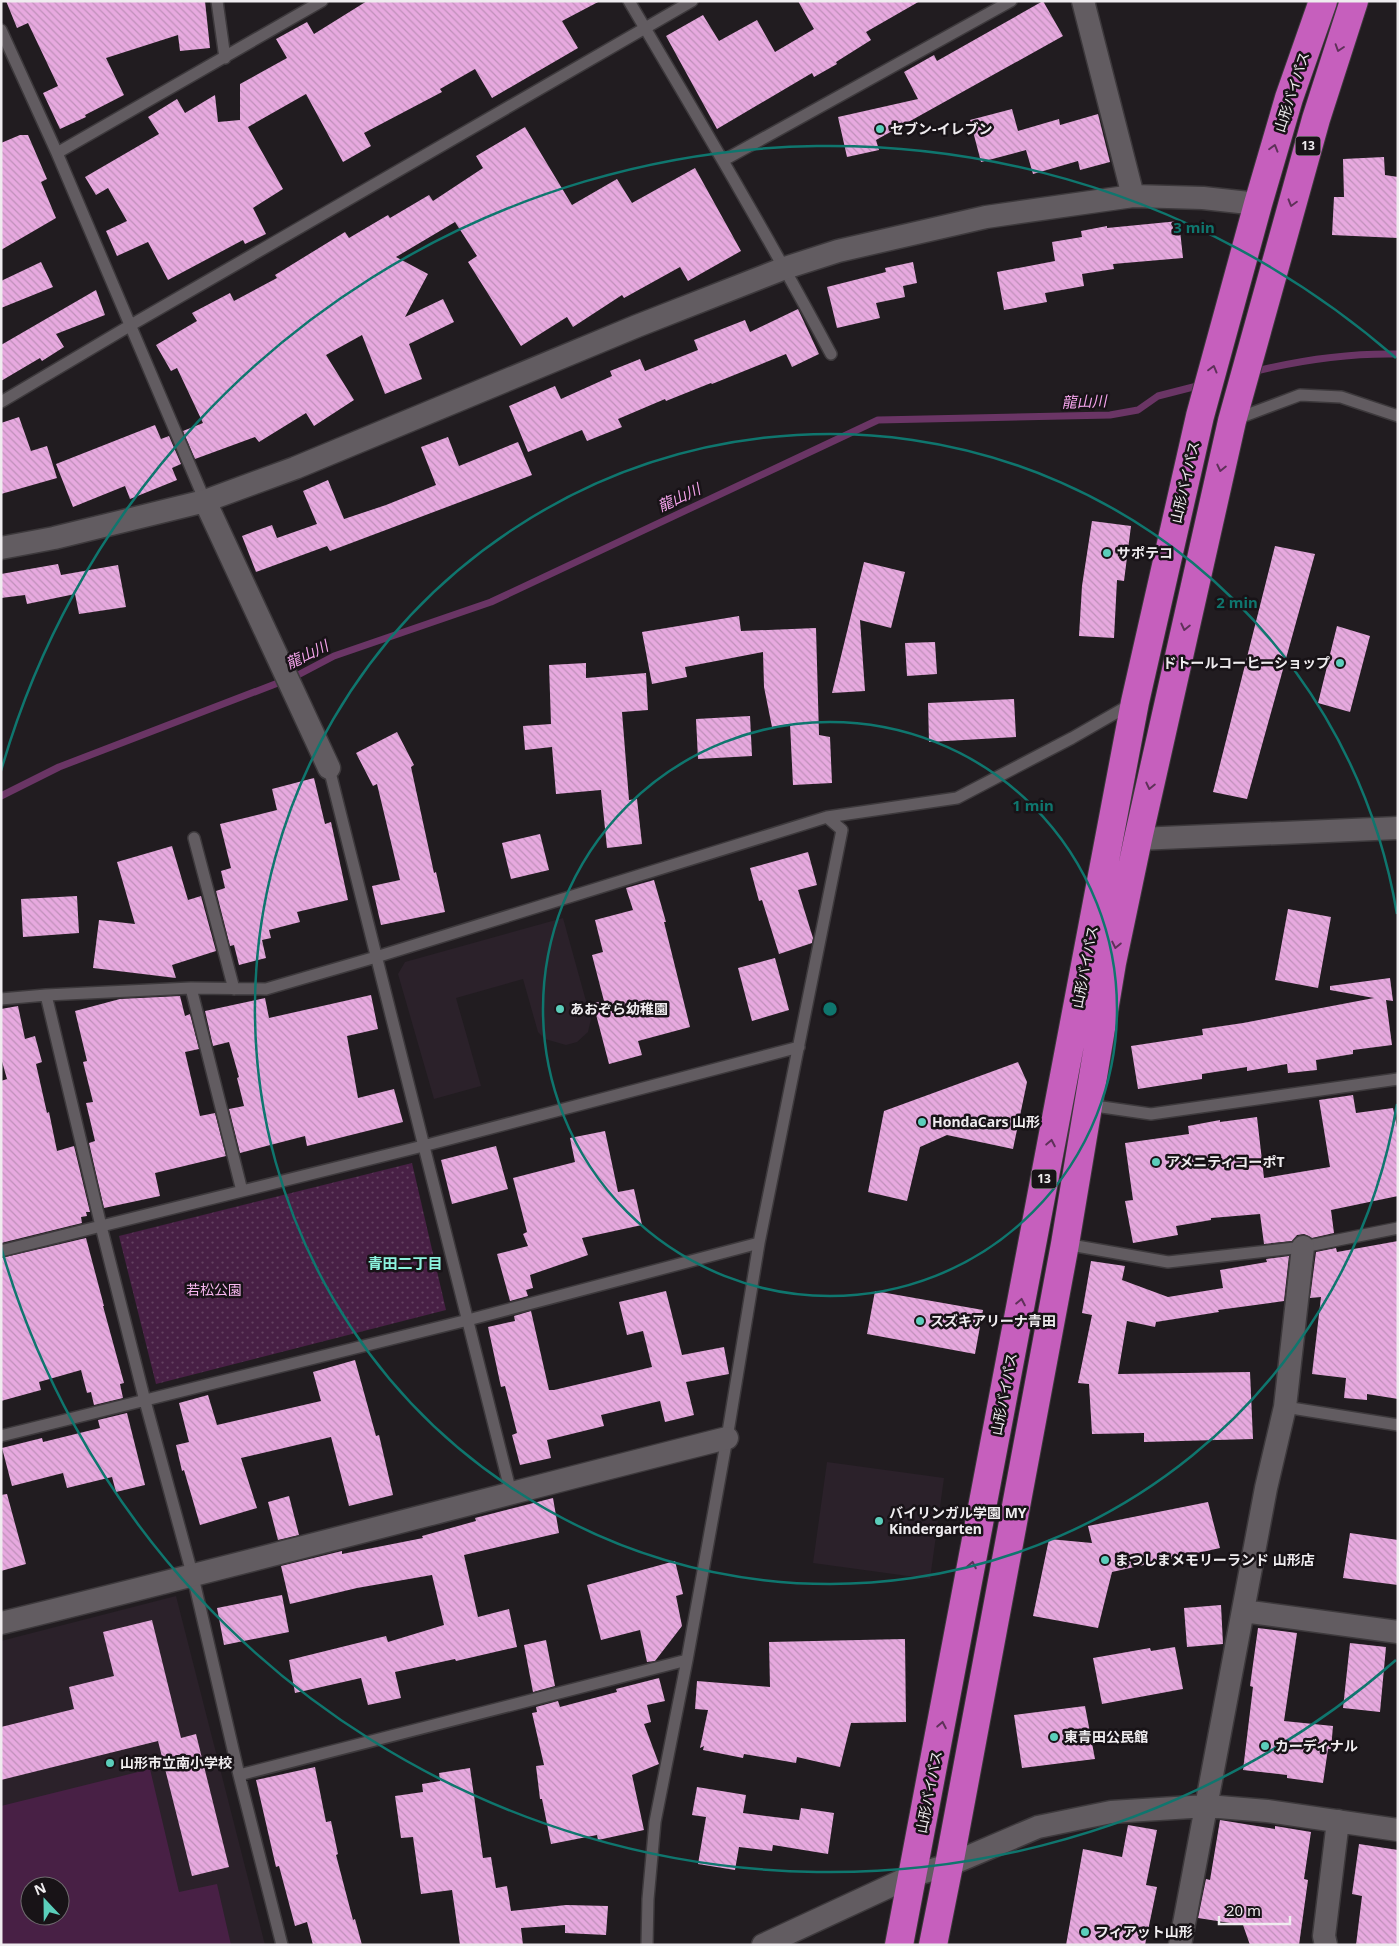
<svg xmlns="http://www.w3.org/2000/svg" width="1399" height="1946" viewBox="0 0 1399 1946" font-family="'Noto Sans','Noto Sans JP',sans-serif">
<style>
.built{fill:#2b212a;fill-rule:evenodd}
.green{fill:url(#green-dots)}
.pitch{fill:#482045;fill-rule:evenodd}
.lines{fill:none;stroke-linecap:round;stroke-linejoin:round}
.stream{stroke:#6a3565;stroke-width:7}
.building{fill:url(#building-back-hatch)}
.lane-casing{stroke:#3d393c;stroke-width:14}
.street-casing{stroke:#3d393c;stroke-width:25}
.highway-casing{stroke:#3d393c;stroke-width:30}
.lane{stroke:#625c61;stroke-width:11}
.street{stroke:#625c61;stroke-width:22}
.highway{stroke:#c65fbd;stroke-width:28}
.oneway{stroke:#5e3159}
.ring{fill:none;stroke:#0f766e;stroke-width:2.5}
.poi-dot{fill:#5bcebb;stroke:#181317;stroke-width:2}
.labels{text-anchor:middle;stroke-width:5;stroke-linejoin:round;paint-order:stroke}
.shield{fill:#181317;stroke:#aeabae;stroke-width:1}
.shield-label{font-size:12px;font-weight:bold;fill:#efecef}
.street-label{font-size:14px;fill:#efecef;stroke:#181317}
.poi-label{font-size:14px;font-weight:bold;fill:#efecef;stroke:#181317;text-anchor:start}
.park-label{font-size:14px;fill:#f9b8f1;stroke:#181317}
.water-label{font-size:15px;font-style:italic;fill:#f5a4ec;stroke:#181317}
.neighbourhood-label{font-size:15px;font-weight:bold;fill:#8cf2df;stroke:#181317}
.centre{fill:#0f766e;stroke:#181317;stroke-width:2.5}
.ring-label{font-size:15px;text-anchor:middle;font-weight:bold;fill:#0f766e;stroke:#181317;stroke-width:5;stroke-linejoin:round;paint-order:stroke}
</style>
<defs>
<pattern id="green-dots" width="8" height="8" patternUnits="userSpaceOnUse" patternTransform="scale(1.25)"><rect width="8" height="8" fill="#482045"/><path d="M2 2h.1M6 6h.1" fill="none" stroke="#634160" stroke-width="1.8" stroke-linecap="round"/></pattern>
<pattern id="building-back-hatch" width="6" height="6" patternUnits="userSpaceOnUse" patternTransform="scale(1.25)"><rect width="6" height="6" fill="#e7a9df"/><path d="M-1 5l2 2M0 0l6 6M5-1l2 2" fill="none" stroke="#bf90b9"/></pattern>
</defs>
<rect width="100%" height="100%" fill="#211c20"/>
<!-- built -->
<path class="built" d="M563,918L591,1019L588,1032L577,1042L566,1045L545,1039L538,1032L523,979L456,998L481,1086L434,1099L398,974L405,962Z
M827,1462L944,1478L930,1579L813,1563Z
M176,1596L265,1945H1V1641ZM30,1886H60V1916H30Z"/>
<!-- green -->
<path class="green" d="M412,1163L446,1310L156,1384L119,1236Z"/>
<!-- pitch -->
<path class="pitch" d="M150,1769L179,1892L217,1884L231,1945H1V1806ZM30,1886H60V1916H30Z"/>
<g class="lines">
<!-- stream -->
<path class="stream" d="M1252,372C1300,360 1349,353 1398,354
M1,796L59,767L296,676L334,656L491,602L878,420L1110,415L1138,410L1158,396L1201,385"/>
</g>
<!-- building -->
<path class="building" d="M6,1H205L210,48L180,51L178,35L106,58L124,95L85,115L86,117L60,129L43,93L58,86L28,23L17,28Z
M367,1H600L562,21L578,48L492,98L475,69L440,89L442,92L364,133L371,146L343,162L306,94L248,127L283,189L253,208L266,234L245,244L243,240L168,280L148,242L117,256L106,231L127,221L108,188L96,195L85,177L159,134L148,117L177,99L185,113L215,95L218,122L240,120V84L287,58L276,39L307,22L314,34Z
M798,1H920L866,32L871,40L836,62L837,64L814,77L812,73L717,129L666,36L703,15L719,41L757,20L775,52L814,29Z
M1043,1L1063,36L876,140L879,150L847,157L838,117L918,99L904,72L934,55L937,61Z
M1012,109L1018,131L1059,119L1060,125L1098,114L1110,162L1080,170L1078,161L1033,174L1026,150L981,162L970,120Z
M525,127L572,205L617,179L632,203L695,168L741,251L688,281L680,267L624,298L622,295L573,327L567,317L521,346L468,262L477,256L455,222L396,257L428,274L405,317L443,299L454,322L409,344L422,379L385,394L362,335L326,355L354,400L314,426L306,413L259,442L255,437L195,459L183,431L203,423L177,368L171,371L156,345L197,321L192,313L230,293L234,301L277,278L275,275L345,232L349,238L388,215L390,218L429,195L433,201L483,168L476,156Z
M20,135H28L47,179L41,182L56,218L1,250V143Z
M1384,157L1385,175L1398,177V238L1332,235L1334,197H1344L1343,159Z
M1179,221L1183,258L1113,264L1114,269L1082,274L1084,286L1045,293L1047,302L1004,310L997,272L1055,261L1052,242L1082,237L1081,231L1107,226V228Z
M41,262L53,287L1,308V281Z
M913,262L917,283L903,286L905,297L876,303L880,318L837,328L827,287L886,272L885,268Z
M96,290L105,315L56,334L64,347L42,361L40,358L1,381V345Z
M798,309L819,354L792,367L786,354L712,384L711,383L666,401L665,399L618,419L622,427L587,441L582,430L528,452L509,406L555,386L561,399L612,376L610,371L640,359L645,371L698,350L694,340L745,320L750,332Z
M19,417L31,451L47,446L57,478L1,494V423Z
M155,425L161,439L169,436L181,464L172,468L177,480L130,499L125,486L73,507L56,464Z
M448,437L459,466L518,442L532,475L330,551L327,546L256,572L242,536L272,525L277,538L317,524L303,491L328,480L344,519L386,505L436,485L421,447Z
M1092,521L1131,526L1124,581L1117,580L1114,638L1079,636L1082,586Z
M1275,546L1315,554L1247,799L1213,792Z
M864,562L905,572L891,628L860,620L865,691L832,693Z
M58,564L61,575L118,565L126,607L79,614L75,594L27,604L25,595L1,598V574Z
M739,616L741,631L816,628L819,735L830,737L832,783L793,785L790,724L772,727L764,687L763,652L685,667L687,677L652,684L642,632Z
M1337,626L1370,636L1350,712L1318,703Z
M935,642L937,674L907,676L905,643Z
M586,663V678L646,673L648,710L622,712L629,800L637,799L642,844L607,848L601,790L556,794L552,747L525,750L523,726L551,724L549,665Z
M1014,699L1016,737L929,742L928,703Z
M750,716L752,756L698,759L696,719Z
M397,732L414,765L411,767L434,873L436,872L445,912L381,925L372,886L400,880L377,784L373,786L356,753Z
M314,778L325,824L331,822L348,900L297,912L300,922L269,930L271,938L262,940L266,958L239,965L234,945L230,946L216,891L225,888L221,871L231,868L220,824L277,810L272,789Z
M540,834L549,870L511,879L502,843Z
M172,846L188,900L201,896L216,951L172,965L176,978L93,968L99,920L135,924L117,862Z
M808,852L817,885L798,890L813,938L812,943L779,954L762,900L759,901L750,868Z
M654,880L666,922H664L690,1027L638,1041L642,1055L609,1064L593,1003L604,1001L592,955L603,952L595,920L633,910L626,888Z
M77,896L79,933L23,937L21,899Z
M1288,909L1331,917L1318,988L1275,980Z
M775,958L789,1010L752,1021L738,968Z
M1390,978L1393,1001L1386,1000L1392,1045L1353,1050V1054L1316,1060L1317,1070L1288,1073L1287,1064L1247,1071V1067L1202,1074V1079L1138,1089L1131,1046L1203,1035L1202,1029L1243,1023L1374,998L1330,990V986Z
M371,995L378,1029L347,1036L358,1098L394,1089L403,1122L307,1146L305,1136L240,1153L229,1109L244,1106L237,1078L239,1077L229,1042L213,1046L205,1011L265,998L269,1018Z
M180,996L185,1016L190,1014L199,1049L185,1052L200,1116L215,1113L226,1156L155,1173L160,1196L104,1208L89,1143L95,1141L86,1103L93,1102L83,1062L87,1061L75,1011L120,999Z
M18,1006L25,1039L35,1036L42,1062L36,1064L47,1113L49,1112L57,1151L74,1146L90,1212H86L87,1216L81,1217L82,1223L1,1243V1081L7,1079L1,1058V1009Z
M1018,1062L1027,1082L1013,1149L947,1135L920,1147L907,1201L868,1192L884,1111Z
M1353,1095L1356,1113L1393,1108L1398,1132V1196L1331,1210L1334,1233L1312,1238L1304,1234L1297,1235L1292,1241L1264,1244L1260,1214L1211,1218V1220L1176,1226L1178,1235L1133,1243L1125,1201L1133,1200L1125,1143L1189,1134L1188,1126L1220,1120V1122L1257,1117L1264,1178L1330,1167L1319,1100Z
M605,1131L618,1192L634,1189L642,1225L582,1238L588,1255L530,1275L533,1288L526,1290L528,1296L510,1301L497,1254L528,1246L523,1234L527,1232L513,1178L575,1162L570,1138Z
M496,1146L508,1189L452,1204L441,1160Z
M86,1238L104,1306H103L124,1383L120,1384L123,1398L94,1405L91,1392L87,1393L81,1370L39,1382L41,1390L1,1401V1258Z
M1398,1241V1399L1367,1394V1400L1344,1398L1346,1378L1312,1374L1321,1297L1310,1298L1316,1252L1336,1248L1337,1252Z
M1289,1256L1284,1301L1218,1310L1219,1312L1156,1322L1155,1327L1127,1321L1118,1374L1250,1372L1253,1439L1144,1442V1433L1092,1434L1089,1384L1078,1383L1092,1315L1082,1313L1091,1261L1125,1266L1122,1280L1168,1297L1223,1288L1220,1270L1267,1262L1266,1259Z
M666,1291L682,1355L724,1347L729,1374L686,1382L694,1415L665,1422L660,1401L601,1415L604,1426L547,1440L551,1458L520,1465L512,1435L517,1433L505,1386L501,1387L488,1327L515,1321L514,1316L531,1311L549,1390H554L652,1367L643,1331L627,1335L619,1302Z
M875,1291L983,1310L975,1354L867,1334Z
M355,1360L376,1436L379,1435L393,1495L349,1506L331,1437L241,1458L257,1508L200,1525L184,1470L182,1471L176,1445L189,1442L179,1403L208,1395L217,1425L321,1401L313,1372Z
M127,1413L145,1485L116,1492L112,1477L67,1488L63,1473L12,1486L2,1448L42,1438L43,1442L100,1428L98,1420Z
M7,1494L26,1564L1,1571V1495Z
M289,1496L299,1535L278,1540L268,1502Z
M553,1498L559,1533L464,1555L478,1617L509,1609L517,1647L456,1661L455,1659L395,1672L401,1698L368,1705L361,1678L295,1693L289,1660L386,1636L388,1642L444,1625L432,1575L357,1588L290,1604L281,1566L342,1551V1554L423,1538L422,1536L476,1521L475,1518Z
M1208,1502L1220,1548L1112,1572L1098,1628L1033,1616L1049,1539L1092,1543L1088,1526Z
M1350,1533L1398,1540V1585L1343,1578Z
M675,1561L683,1594L676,1596L682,1626L655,1661L647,1662L640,1630L601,1640L587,1585Z
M282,1595L289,1632L224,1645L217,1608Z
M1221,1605L1223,1644L1187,1647L1184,1608Z
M152,1620L181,1738L196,1734L229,1867L192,1876L158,1741L1,1780V1727L74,1709L69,1687L114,1676L103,1632Z
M1258,1628L1297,1633L1284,1721L1333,1726L1331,1749H1328L1323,1783L1287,1778V1775L1243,1770L1253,1687L1250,1686Z
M905,1639L906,1722L851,1723L840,1767L797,1757L796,1763L744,1754L743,1758L703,1750L704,1746L700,1748L708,1710L695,1709L697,1681L770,1687L769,1642Z
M546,1640L555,1686L533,1692L524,1645Z
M1350,1643L1386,1647L1380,1712L1343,1708Z
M1175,1647L1183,1689L1102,1704L1093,1658L1150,1648L1151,1651Z
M659,1678L665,1701L647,1705L651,1722L644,1724L659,1764L632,1775L644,1830L598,1840L597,1835L551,1844L542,1799H540L536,1766L544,1765L532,1713L537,1712L536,1707L558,1701L560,1707L617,1692L616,1689Z
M1085,1706L1095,1759L1022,1768L1014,1715Z
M315,1767L326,1822L331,1821L338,1854L336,1855L353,1920L355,1919L362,1945H313L307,1922L295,1926L279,1866L276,1867L256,1780Z
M470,1768L483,1858L491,1857L496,1888L507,1886L511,1911L566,1905L608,1906L606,1935L565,1933V1925L521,1928L523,1945H460L452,1890L421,1894L413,1837L401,1838L395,1796L423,1792L422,1784L440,1781L439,1773Z
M697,1787L746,1795L743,1813L799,1820L801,1808L834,1813L828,1854L773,1845L772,1851L739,1847L735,1870L698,1864L706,1817L692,1815Z
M1220,1820L1275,1829V1826L1311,1832L1304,1879L1308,1880L1299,1945H1250L1243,1925L1198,1918L1206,1879L1210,1880Z
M1128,1825L1157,1830L1146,1885L1157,1887L1145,1945H1066L1083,1849L1122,1857Z
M1359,1844L1398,1850V1945H1356L1362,1896L1352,1894Z"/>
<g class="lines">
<defs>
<path id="lane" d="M217,1L225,58
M629,1C698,118 767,234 831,354
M1,30L57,153L205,501
M57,153L322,1
M724,160L1011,1
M1,402L131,325L692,1
M1236,419L1300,395L1341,397L1398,416
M329,768L511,1493
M194,838L234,989
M191,988L242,1191
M46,995L101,1226L145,1401L193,1577L239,1775L282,1945
M1,999L46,995L191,988L266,989L376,957L827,817L957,798L1072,738L1133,703
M1088,1105L1151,1114L1398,1079
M1065,1244L1168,1262L1303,1247L1398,1228
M1,1251L423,1146L799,1047
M1285,1407L1398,1425
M1,1436L468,1320L759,1243
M239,1775L687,1660
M647,1945L648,1899L655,1822L687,1660L727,1438L759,1243L842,830L827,817"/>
<path id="street" d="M1083,1L1133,196
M205,501L329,768
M1,548L54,538L205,501L295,468L637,326L785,268L838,251L986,217L1133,196L1203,198L1258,204
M1138,839L1398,828
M1243,1611L1398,1632
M1,1623C244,1564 485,1499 727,1438
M763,1945L914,1875L949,1865L1038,1827L1111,1812L1207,1806L1267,1811L1398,1830
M1180,1945L1266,1488L1285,1407L1303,1247
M1326,1945L1324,1936L1338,1821"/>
<path id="highway" d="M899,1945L1135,702L1200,416L1258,204L1289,98L1323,1
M933,1945L949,1865L1065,1244L1112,963L1138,839L1232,421L1316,119L1354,1"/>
</defs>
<!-- lane casing -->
<use href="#lane" class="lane-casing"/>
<!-- street casing -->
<use href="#street" class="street-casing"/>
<!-- highway casing -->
<use href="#highway" class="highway-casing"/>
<!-- lane -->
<use href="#lane" class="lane"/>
<!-- street -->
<use href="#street" class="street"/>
<!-- highway -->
<use href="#highway" class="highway"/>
</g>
<!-- one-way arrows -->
<defs><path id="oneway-chevron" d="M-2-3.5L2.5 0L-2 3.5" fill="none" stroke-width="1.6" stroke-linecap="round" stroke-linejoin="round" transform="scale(1.25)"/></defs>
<g class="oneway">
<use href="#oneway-chevron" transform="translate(1339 48) rotate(108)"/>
<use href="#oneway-chevron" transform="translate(1274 148) rotate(-74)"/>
<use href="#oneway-chevron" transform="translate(1292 203) rotate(106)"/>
<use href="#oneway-chevron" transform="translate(1213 369) rotate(-75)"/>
<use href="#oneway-chevron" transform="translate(1221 468) rotate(103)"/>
<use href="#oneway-chevron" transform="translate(1185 627) rotate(103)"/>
<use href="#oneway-chevron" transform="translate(1150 786) rotate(103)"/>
<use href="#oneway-chevron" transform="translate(1116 945) rotate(102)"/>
<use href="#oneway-chevron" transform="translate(1051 1143) rotate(-79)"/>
<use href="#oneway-chevron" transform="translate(1021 1302) rotate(-79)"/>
<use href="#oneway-chevron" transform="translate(972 1565) rotate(-79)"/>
<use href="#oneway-chevron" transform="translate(942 1725) rotate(-79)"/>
</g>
<!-- distance rings -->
<g class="ring">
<circle cx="830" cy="1009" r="287"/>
<path d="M1397 1104A575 575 0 1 1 1397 914"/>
<path d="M1396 1660A862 862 0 0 1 1 1247M1 771A862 862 0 0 1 1396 358"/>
</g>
<!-- markers -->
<g class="poi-dot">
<circle cx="880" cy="129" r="5"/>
<circle cx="1107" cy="553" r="5"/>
<circle cx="1340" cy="663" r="5"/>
<circle cx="560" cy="1009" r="5"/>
<circle cx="922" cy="1122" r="5"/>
<circle cx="1156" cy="1162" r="5"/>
<circle cx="920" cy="1321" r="5"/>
<circle cx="879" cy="1521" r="5"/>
<circle cx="1105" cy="1560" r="5"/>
<circle cx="1054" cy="1737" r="5"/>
<circle cx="1265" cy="1746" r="5"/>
<circle cx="110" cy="1763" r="5"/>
<circle cx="1085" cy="1932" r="5"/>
</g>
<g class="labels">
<!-- shield labels -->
<g class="shield">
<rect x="1295.5" y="136.5" width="25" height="19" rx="4"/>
<rect x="1031.5" y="1169.5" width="25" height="19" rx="4"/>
</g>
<g class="shield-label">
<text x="1308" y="150">13</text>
<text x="1044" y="1183">13</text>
</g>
<!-- street labels -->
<g class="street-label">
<text transform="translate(1292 92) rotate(-72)" y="5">山形バイパス</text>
<text transform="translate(1185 482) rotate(-77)" y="5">山形バイパス</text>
<text transform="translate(1085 967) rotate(-79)" y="5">山形バイパス</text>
<text transform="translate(1004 1394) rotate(-79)" y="5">山形バイパス</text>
<text transform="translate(929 1792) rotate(-79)" y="5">山形バイパス</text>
</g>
<!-- poi labels -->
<g class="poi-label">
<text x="890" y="134">セブン-イレブン</text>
<text x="1117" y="558">サポテコ</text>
<text x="1330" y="668" text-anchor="end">ドトールコーヒーショップ</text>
<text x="570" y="1014">あおぞら幼稚園</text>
<text x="932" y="1127">HondaCars 山形</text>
<text x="1166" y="1167">アメニティコーポT</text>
<text x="930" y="1326">スズキアリーナ青田</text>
<text x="889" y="1518">バイリンガル学園 MY<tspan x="889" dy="16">Kindergarten</tspan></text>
<text x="1115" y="1565">まつしまメモリーランド 山形店</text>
<text x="1064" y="1742">東青田公民館</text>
<text x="1275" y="1751">カーディナル</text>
<text x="120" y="1768">山形市立南小学校</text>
<text x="1095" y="1937">フィアット山形</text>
</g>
<!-- park labels -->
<g class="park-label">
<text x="214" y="1295">若松公園</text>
</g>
<!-- water labels -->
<g class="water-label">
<text transform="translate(1084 402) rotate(-2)" y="5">龍山川</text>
<text transform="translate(679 498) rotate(-25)" y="5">龍山川</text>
<text transform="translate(307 655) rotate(-26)" y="5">龍山川</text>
</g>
<!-- neighbourhood labels -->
<g class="neighbourhood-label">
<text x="405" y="1269">青田二丁目</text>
</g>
</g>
<circle cx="830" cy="1009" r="8" class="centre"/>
<g class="ring-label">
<text x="1194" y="233">3 min</text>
<text x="1237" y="608">2 min</text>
<text x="1033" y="811">1 min</text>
</g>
<!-- border -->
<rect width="1399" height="1946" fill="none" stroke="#efecef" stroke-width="5"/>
<!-- north arrow -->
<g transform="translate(45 1901) rotate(338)"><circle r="24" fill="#181317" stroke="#6e6a6d"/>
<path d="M0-4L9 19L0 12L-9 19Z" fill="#5bcebb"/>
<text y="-8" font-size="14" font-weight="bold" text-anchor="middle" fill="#efecef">N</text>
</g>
<!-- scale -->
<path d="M1219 1916v8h71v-8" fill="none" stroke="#efecef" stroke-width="2.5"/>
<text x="1226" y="1916" font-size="15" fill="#efecef" stroke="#181317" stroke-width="4" paint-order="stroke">20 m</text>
</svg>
